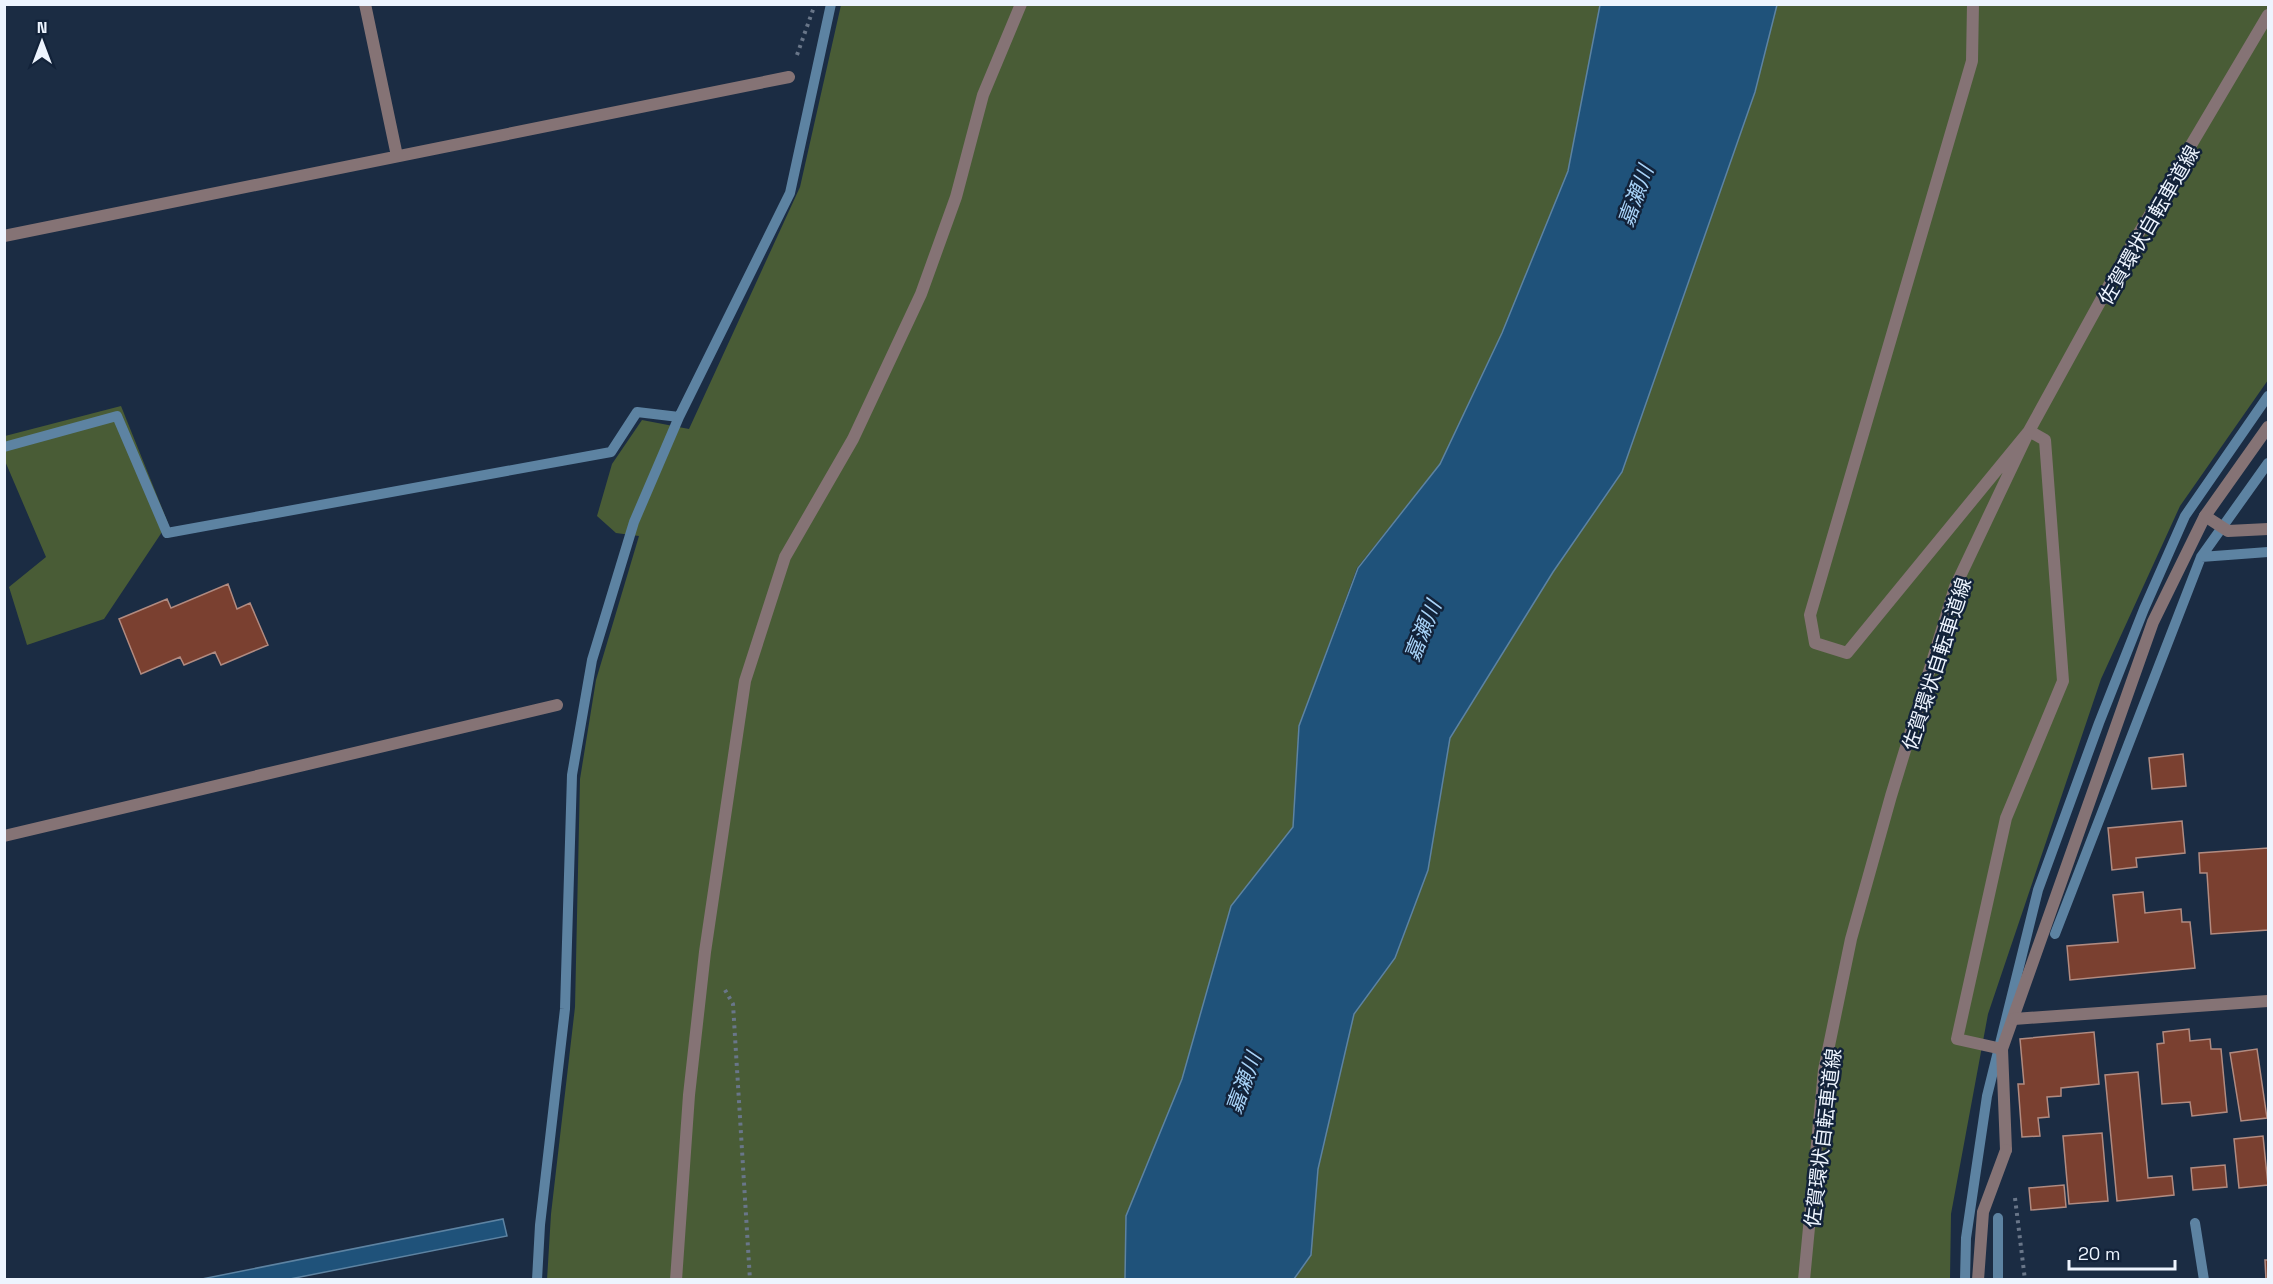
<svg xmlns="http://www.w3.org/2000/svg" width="2273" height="1284" viewBox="0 0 2273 1284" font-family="'Space Grotesk','Noto Sans JP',sans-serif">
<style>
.green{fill:#495c36}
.water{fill:#1f527a;stroke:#5d83a2;stroke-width:1.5}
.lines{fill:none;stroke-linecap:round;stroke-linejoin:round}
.stream{stroke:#5d83a2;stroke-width:10}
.building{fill:#7a4030;stroke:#b18b81;stroke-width:1.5}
.path{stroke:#697689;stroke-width:4;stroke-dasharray:3 4.5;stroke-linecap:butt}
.lane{stroke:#857375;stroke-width:12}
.street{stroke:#857375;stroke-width:12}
.labels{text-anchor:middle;stroke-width:5;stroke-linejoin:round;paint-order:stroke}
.street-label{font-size:20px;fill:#edf4fe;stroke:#122239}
.water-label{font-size:21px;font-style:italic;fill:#a8d3f8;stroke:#122239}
</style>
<rect width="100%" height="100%" fill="#1b2c43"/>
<!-- green -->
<path class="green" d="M841,5H1600L1568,171L1502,333L1440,464L1357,568L1299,726L1293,827L1231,906L1182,1079L1126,1216L1125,1279L547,1280L551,1214L575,1007L580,779L596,680L639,536L616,533L597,516L612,464L642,420L689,429L800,187Z
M1777,5H2268V380L2180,506L2101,679L1988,1014L1951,1214L1950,1279L1294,1280L1311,1255L1318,1169L1354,1014L1395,958L1428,870L1450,738L1553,572L1622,472L1755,92Z
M121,406L168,523L104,619L27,645L9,587L46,557L5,461V436Z"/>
<!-- water -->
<path class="water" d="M1600,5H1777L1755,92L1622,472L1553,572L1450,738L1428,870L1395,958L1354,1014L1318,1169L1311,1255L1294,1279H1125L1126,1216L1182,1079L1231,906L1293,827L1299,726L1358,568L1440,464L1502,333L1568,171Z
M503,1219L507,1236L290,1279H202Z"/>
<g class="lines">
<!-- stream -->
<path class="stream" d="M4,447L117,416L167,533L611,452L637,412L679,417
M2201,557L2268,552
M2055,934L2201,557L2268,463
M1998,1218V1280
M2195,1223L2204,1280
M537,1280L540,1225L565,1009L572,775L592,660L634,522L679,417L790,193L831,4
M1965,1280L1966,1238L1987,1096L2038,890L2099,723L2144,609L2185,516L2268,396"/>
</g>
<!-- building -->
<path class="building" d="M228,584L237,609L250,603L268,645L221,665L215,652L184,665L180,657L141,674L119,619L167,599L171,608Z
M2183,754L2186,786L2152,789L2149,758Z
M2182,821L2185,853L2136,858L2137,867L2112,870L2108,828Z
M2268,848V930L2211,934L2207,873H2200L2199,853Z
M2143,892L2145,913L2181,909L2182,922H2190L2195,968L2070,980L2067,946L2118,942L2113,895Z
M2189,1029L2190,1041L2210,1039L2211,1049H2221L2227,1112L2192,1116L2190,1102L2162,1104L2157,1044L2164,1043L2163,1032Z
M2094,1032L2099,1084L2061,1088V1096L2047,1097L2049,1117L2038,1118L2040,1136L2022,1137L2018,1084H2024L2020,1039Z
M2257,1049L2267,1118L2241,1121L2230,1053Z
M2138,1072L2148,1178L2172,1176L2174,1195L2117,1201L2105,1075Z
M2102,1133L2108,1201L2069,1204L2063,1136Z
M2263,1136L2268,1185L2239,1188L2234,1139Z
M2225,1165L2227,1187L2193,1190L2191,1168Z
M2064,1185L2066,1207L2031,1210L2029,1188Z
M2265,1260H2268V1280H2266Z"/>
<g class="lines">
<!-- path -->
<path class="path" d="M797,55L815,4
M725,990L733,1004L750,1280
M2015,1198L2025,1280"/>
<!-- lane -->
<path class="lane" d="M1973,4L1972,61L1810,615L1815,643L1847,653L2029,431L2045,440L2063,681L2006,818L1957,1039L2002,1049
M2006,1150L2002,1049L2153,622L2205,516
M1804,1280L1824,1070L1851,939L1891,796L1955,587L2029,431L2123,260L2268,15"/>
<!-- street -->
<path class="street" d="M365,4L397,156
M4,236L789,77
M2268,427L2205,516L2228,531L2268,529
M4,836L557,705
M2014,1019L2268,1001
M676,1280L689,1095L705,952L745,681L785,557L853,439L921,294L956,197L983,95L1021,4
M1978,1280L1983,1212L2006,1150"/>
</g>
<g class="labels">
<!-- street labels -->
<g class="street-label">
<text transform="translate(2149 225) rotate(-60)" y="7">佐賀環状自転車道線</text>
<text transform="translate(1937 664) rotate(-72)" y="7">佐賀環状自転車道線</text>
<text transform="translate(1823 1138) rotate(-83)" y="7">佐賀環状自転車道線</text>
</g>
<!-- water labels -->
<g class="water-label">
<text transform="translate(1636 196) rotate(-70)" y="7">嘉瀬川</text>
<text transform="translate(1423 631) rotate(-68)" y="7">嘉瀬川</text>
<text transform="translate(1244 1083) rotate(-70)" y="7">嘉瀬川</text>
</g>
</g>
<!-- border -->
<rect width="2273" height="1284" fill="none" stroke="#edf4fe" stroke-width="12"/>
<!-- north arrow -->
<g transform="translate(42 42)" stroke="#122239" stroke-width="4.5" paint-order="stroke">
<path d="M0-4.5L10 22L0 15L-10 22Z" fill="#edf4fe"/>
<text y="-9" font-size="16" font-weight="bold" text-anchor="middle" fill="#edf4fe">N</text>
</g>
<!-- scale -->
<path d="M2069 1260v9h106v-9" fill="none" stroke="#edf4fe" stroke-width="3"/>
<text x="2078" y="1260" font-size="18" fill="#edf4fe" stroke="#122239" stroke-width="4.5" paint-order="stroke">20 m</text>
</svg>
